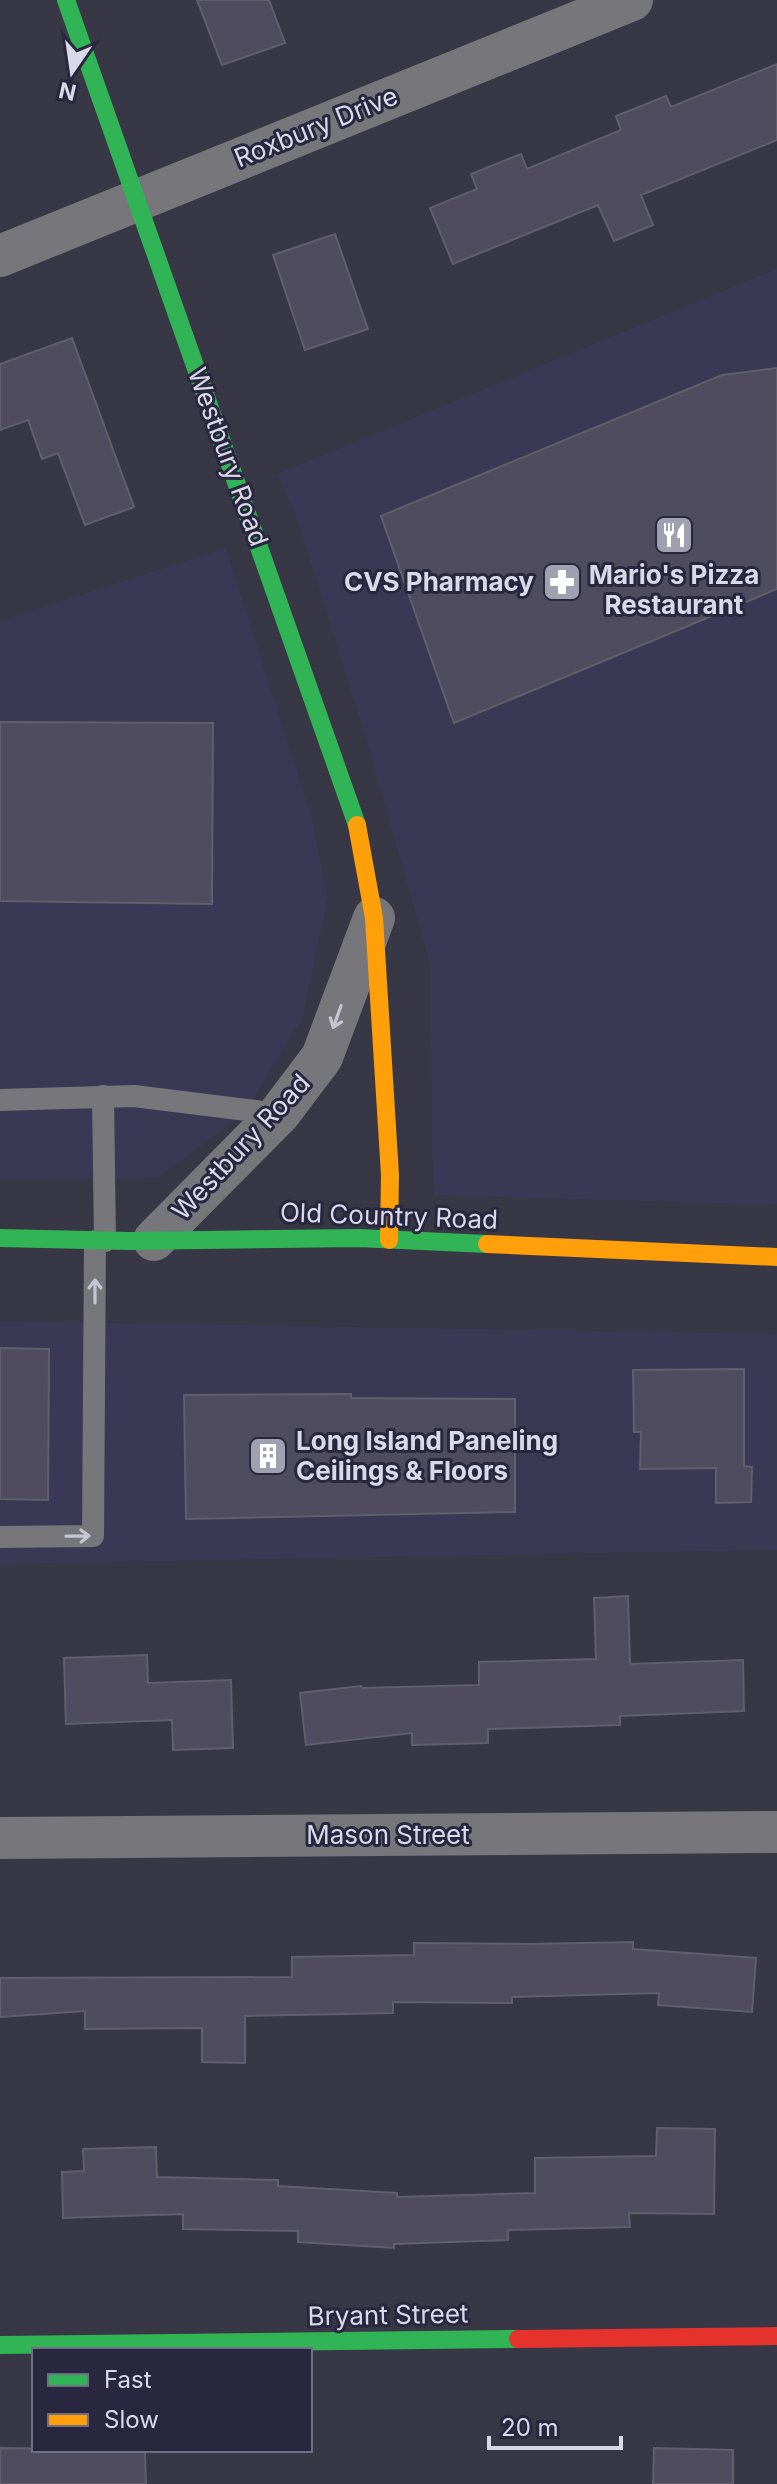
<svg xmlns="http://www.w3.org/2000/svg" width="777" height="2484" viewBox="0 0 777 2484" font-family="Inter,sans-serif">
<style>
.built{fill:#3b3856}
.building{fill:#4e4c5e;stroke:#605f6b;stroke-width:2}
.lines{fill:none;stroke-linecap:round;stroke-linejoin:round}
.lane{stroke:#76767b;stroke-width:22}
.street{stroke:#76767b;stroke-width:42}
.fast{stroke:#30b455;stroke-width:18}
.slow{stroke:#ff9f0a;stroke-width:18}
.jam{stroke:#e5322d;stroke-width:18}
.oneway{stroke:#c5c5d4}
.labels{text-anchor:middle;stroke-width:6;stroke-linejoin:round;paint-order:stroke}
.street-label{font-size:26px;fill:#d9d9ea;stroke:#292740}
.poi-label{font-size:26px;font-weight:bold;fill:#d9d9ea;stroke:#292740}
</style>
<rect width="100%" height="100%" fill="#383745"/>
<!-- built -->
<path class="built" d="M777,269V1205L433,1195L430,964L364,732L296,516L277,474Z
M226,548L310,812L328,897L302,1019L244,1113L158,1178L0,1179V621Z
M0,1321L777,1334V1550L0,1564Z"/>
<!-- building -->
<path class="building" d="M197,0H269L285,43L222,65Z
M777,64V140L641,195L653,225L614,241L598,205L453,264L430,208L477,189L471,174L521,154L527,169L621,130L616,116L666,96L671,107Z
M335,234L368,329L305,350L273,255Z
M72,338L134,507L85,525L58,453L42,459L28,420L0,430V364Z
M777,368V589L454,723L381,516L722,375Z
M0,722L213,723L212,904L0,901Z
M0,1348L49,1349L48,1500L0,1499Z
M744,1369V1466L752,1467L751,1502L716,1503V1468L640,1469L641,1432H634L633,1370Z
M351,1394V1398L515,1399V1512L186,1519L184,1395Z
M628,1596L630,1664L743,1660L744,1711L620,1716V1725L488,1729V1743L412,1745V1733L306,1745L300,1693L361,1686L362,1688L479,1685V1662L596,1659L594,1598Z
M147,1655L148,1683L231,1680L233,1748L173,1750L172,1720L66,1724L64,1658Z
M633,1942V1949L756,1958L752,2012L658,2005L659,1993L512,1997V2003L393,2002V2013L245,2016V2063L202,2062V2028L85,2029V2011L0,2017V1978L292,1977V1957L414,1955V1943L530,1944Z
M657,2128L715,2129L714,2214L629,2213L630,2227L508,2230V2240L394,2244V2248L298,2242V2231L183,2229V2214L63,2218L62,2172L84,2171L83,2149L156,2147L157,2177L278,2180V2186L397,2193V2197L535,2193V2158L656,2156Z
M0,2448L145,2450L146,2484H0Z
M654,2448L733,2450V2484H653Z"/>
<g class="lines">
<!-- lane -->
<path class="lane" d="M103,1096L105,1241
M0,1100L134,1096L279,1114
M0,1537L93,1536L95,1241"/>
<!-- street -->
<path class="street" d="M0,256L632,0
M154,1240L279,1114L322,1057L374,918
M0,1838L777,1832"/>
<!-- fast -->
<path class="fast" d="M66,0L357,825
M0,1238L130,1241L358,1238L487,1244
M0,2345L518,2339"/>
<!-- slow -->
<path class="slow" d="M357,825L374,918L390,1175L389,1240
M487,1244L777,1257"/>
<!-- jam -->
<path class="jam" d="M518,2339L777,2336"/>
</g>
<!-- one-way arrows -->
<defs><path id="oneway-shaft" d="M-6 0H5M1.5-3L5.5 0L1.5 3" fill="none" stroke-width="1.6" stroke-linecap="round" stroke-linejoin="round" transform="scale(2)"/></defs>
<g class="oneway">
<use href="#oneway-shaft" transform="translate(337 1017) rotate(110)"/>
<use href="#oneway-shaft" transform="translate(95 1291) rotate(-90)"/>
<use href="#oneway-shaft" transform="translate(78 1536) rotate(-1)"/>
</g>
<!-- icons -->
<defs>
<symbol id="restaurant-square" viewBox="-11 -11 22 22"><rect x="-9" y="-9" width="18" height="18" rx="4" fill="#a1a0b0" stroke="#292740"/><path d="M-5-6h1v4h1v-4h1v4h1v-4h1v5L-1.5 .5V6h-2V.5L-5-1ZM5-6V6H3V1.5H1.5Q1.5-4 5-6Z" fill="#fff"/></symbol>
<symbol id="pharmacy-square" viewBox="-11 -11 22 22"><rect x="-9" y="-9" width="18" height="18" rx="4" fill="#a1a0b0" stroke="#292740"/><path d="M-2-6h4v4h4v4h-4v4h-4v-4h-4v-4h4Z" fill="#fff"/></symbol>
<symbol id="building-square" viewBox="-11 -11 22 22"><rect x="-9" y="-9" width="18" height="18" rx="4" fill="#a1a0b0" stroke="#292740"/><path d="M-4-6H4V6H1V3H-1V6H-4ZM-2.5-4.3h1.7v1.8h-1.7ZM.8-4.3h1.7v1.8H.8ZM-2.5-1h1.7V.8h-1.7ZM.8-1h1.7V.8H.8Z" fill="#fff"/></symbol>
</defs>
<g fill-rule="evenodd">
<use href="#restaurant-square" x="652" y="513" width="44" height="44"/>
<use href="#pharmacy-square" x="540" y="560" width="44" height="44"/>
<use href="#building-square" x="246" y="1434" width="44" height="44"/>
</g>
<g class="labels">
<!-- street labels -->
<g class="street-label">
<text transform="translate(316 127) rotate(-22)" y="9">Roxbury Drive</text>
<text transform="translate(228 457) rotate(70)" y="9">Westbury Road</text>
<text transform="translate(241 1147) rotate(-47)" y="9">Westbury Road</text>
<text transform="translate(389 1216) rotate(2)" y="9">Old Country Road</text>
<text x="388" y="1844">Mason Street</text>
<text transform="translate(388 2315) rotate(-1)" y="9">Bryant Street</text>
</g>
<!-- poi labels -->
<g class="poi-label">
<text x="674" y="584">Mario's Pizza<tspan x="674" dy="30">Restaurant</tspan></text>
<text x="534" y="591" text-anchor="end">CVS Pharmacy</text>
<text x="296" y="1450" text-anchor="start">Long Island Paneling<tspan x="296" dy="30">Ceilings &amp; Floors</tspan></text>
</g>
</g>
<!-- legend -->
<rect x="32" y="2348" width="280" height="104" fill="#292740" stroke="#6f6e84" stroke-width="2"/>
<rect x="48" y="2374" width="40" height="12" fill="#30b455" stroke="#6f6e84" stroke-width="2"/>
<text x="104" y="2388" font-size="24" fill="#d9d9ea">Fast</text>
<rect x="48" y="2414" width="40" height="12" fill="#ff9f0a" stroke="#6f6e84" stroke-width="2"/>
<text x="104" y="2428" font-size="24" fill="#d9d9ea">Slow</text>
<!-- north arrow -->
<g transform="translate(72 72) rotate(193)" stroke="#292740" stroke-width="6" paint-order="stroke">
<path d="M0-6L14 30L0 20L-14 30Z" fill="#d9d9ea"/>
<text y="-12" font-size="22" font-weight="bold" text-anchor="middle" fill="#d9d9ea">N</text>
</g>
<!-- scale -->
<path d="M489 2436v12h132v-12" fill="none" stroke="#d9d9ea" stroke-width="4"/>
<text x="501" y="2436" font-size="24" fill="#d9d9ea" stroke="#292740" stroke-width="6" paint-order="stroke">20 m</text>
</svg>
